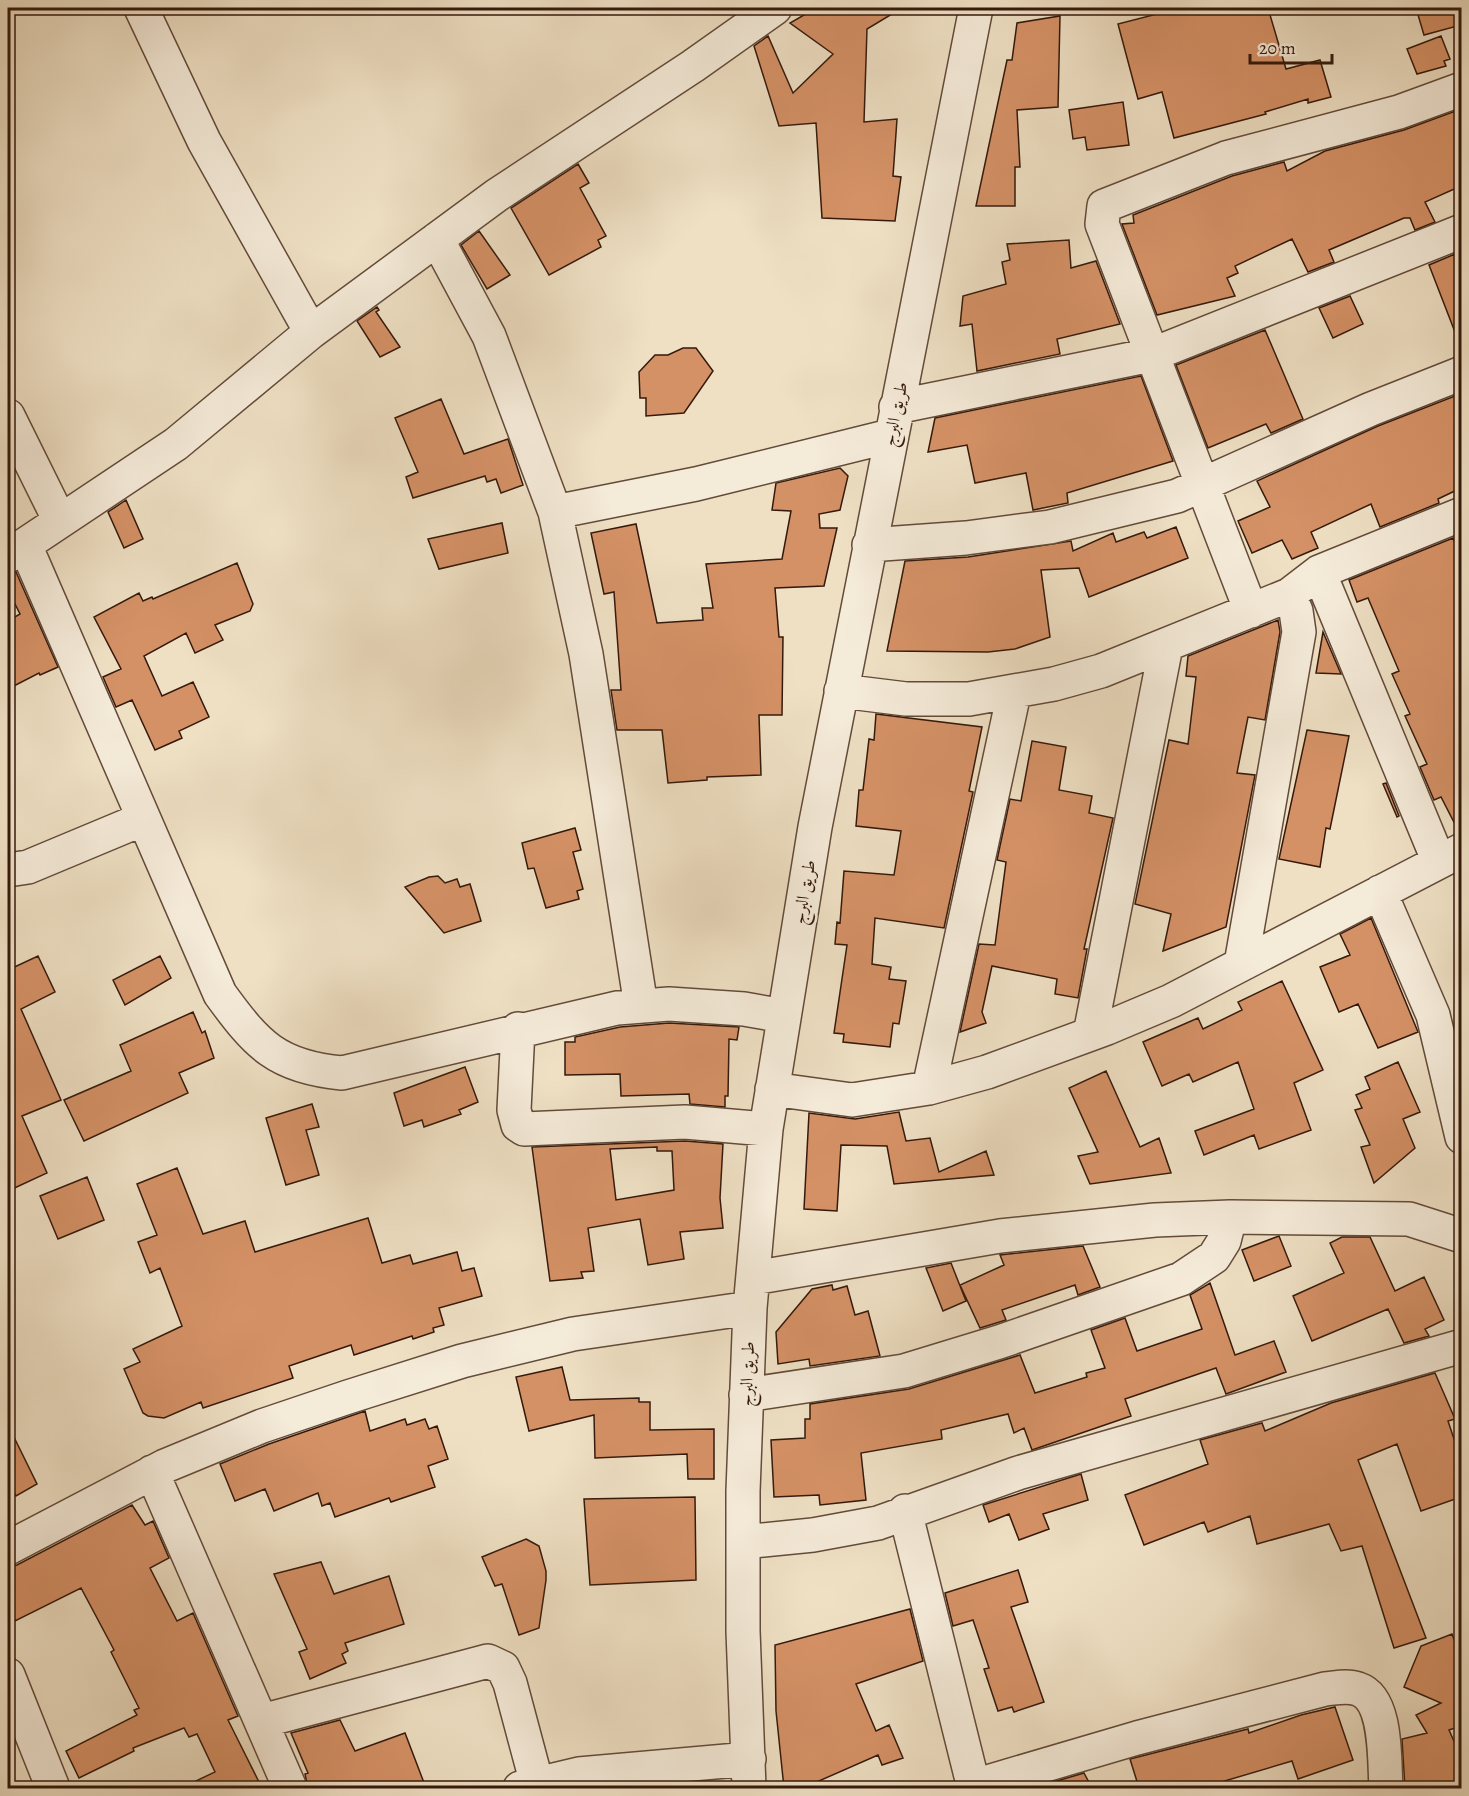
<svg xmlns="http://www.w3.org/2000/svg" width="1469" height="1796" viewBox="0 0 1469 1796" font-family="Alegreya,Amiri,serif">
<style>
.building{fill:#d59166;stroke:#34190c;stroke-width:1.5;fill-rule:evenodd}
.lines{fill:none;stroke-linecap:round;stroke-linejoin:round}
.minor-casing{stroke:#634b3a;stroke-width:36}
.minor{stroke:#f5ebd9;stroke-width:33}
.labels{text-anchor:middle;stroke-width:5;stroke-linejoin:round;paint-order:stroke}
.street-label{font-size:18px;fill:#34190c;stroke:#f5ebd9}
</style>
<rect width="100%" height="100%" fill="#efe0c4"/>
<filter id="stains"><feTurbulence type="fractalNoise" baseFrequency=".00333" numOctaves="4"/><feColorMatrix values="0 0 0 0 .2 0 0 0 0 .09 0 0 0 0 .02 0 0 0 .5 -.17"/></filter>
<radialGradient id="worn" r=".72"><stop offset=".6" stop-color="#630" stop-opacity="0"/><stop offset="1" stop-color="#630" stop-opacity=".3"/></radialGradient>
<!-- building -->
<path class="building" d="M816,8H902L867,29L864,122L897,119L893,176L901,177L895,221L822,218L816,123L779,126L754,46L768,36L793,93L833,54L790,23Z
M1180,8H1268L1286,69L1320,60L1331,97L1308,103V99L1265,112L1266,114L1174,138L1162,92L1138,99L1118,24Z
M1416,8H1461V25L1424,35Z
M1060,16L1058,107L1017,110L1020,167H1015V206H976L1007,60H1012L1017,23Z
M1441,36L1450,59L1444,61L1446,66L1417,74L1407,49Z
M1123,102L1129,145L1087,150L1085,137L1073,139L1069,110Z
M1461,109V186L1425,202L1435,222L1415,230L1410,218H1404L1329,250L1334,262L1308,272L1292,239L1235,266L1238,273L1227,278L1235,296L1157,315L1122,224L1134,223L1133,215L1232,176L1284,162L1287,171L1325,151L1404,130Z
M578,164L589,183L580,188L606,236L598,240L601,247L549,275L511,208Z
M479,231L510,275L487,289L461,245Z
M1069,240L1071,268L1096,261L1120,324L1057,339L1060,354L977,371L972,324L960,326L963,296L1006,284L1002,262L1010,260L1007,244Z
M1455,254L1461,268L1460,345L1429,265Z
M1350,296L1363,324L1333,338L1319,308Z
M377,307L379,310L376,312L400,347L380,357L357,321Z
M1265,330L1303,419L1271,433L1266,424L1208,448L1176,365Z
M683,348H696L713,371L684,413L646,416V398H640L639,372L655,355H668Z
M1141,376L1173,461L1067,493L1068,503L1033,510L1026,473L975,483L967,445L928,452L935,418Z
M1460,394L1461,488L1438,499L1439,503L1380,527L1371,504L1311,532L1318,548L1292,559L1282,540L1252,553L1238,521L1270,507L1257,481L1378,426Z
M441,399L464,454L508,439L523,485L501,493L496,479L487,482L485,476L413,498L406,477L418,472L395,418Z
M840,468L848,476L840,510L819,514L820,528H837L824,586L775,588L779,637H783L782,715H759L761,775L707,777V780L668,783L662,730H617L611,690H621L614,592L604,594L591,533L636,524L657,623L703,620L702,608H713L706,564L782,559L791,511L772,510L776,483Z
M126,500L143,539L124,548L108,512Z
M502,523L508,553L439,569L428,539Z
M1176,527L1188,558L1089,597L1079,568L1041,570L1050,637L1015,649L988,652L887,651L905,561L968,557L1071,541L1073,551L1113,533L1116,542L1144,532L1147,538Z
M1453,538L1461,559V831L1459,832L1441,797L1434,800L1420,767L1427,764L1405,716L1410,714L1392,674L1399,671L1368,598L1357,602L1349,580Z
M237,563L253,604L250,611L215,625L223,640L195,653L186,633L144,656L162,696L193,682L209,717L179,731L182,738L155,750L132,700L116,707L103,677L121,669L94,617L139,593L143,601L152,597L153,599Z
M16,572L58,667L40,675L39,673L8,689V621L20,614L8,590V574Z
M1278,620L1280,632L1265,720L1248,717L1237,773L1255,775L1226,927L1163,951L1171,914L1135,904L1169,740L1188,744L1196,677L1186,676L1188,656Z
M1323,632L1341,674L1316,673Z
M876,714L982,727L969,791L973,792L944,928L875,918L872,964L891,967L889,979L906,981L899,1024L893,1023L890,1047L843,1042L844,1034L834,1033L847,945L835,944L837,922L840,923L844,871L894,875L901,831L856,826L859,790H863L869,739L874,740Z
M1307,730L1349,736L1330,829L1326,828L1320,867L1279,859Z
M1032,741L1066,747L1059,790L1092,796L1089,813L1113,818L1084,949H1087L1078,998L1055,994L1057,979L992,966L982,1012L986,1023L960,1032L979,944L995,945L1006,862L997,860L1010,799L1021,801Z
M1386,783L1399,816L1397,817L1383,784Z
M575,828L581,850L573,852L583,889L577,891L579,899L546,908L534,868L528,869L522,843Z
M438,876L445,883L457,879L460,887L470,884L481,921L444,933L405,887L429,877Z
M1371,918L1418,1032L1378,1048L1358,1004L1339,1012L1320,967L1350,955L1340,934Z
M38,956L55,992L21,1009L61,1100L22,1116L47,1173L8,1191V970Z
M160,956L171,978L125,1005L113,980Z
M1282,981L1323,1070L1294,1083L1311,1130L1259,1149L1254,1135L1204,1155L1195,1131L1254,1109L1238,1062L1193,1082L1189,1074L1162,1086L1143,1042L1198,1018L1203,1029L1242,1010L1238,1002Z
M193,1012L202,1033L205,1031L214,1058L179,1073L188,1093L84,1141L64,1100L131,1071L120,1045Z
M669,1023L739,1027L737,1040L729,1039L728,1096H725V1107L690,1104L689,1094L621,1096L620,1074L565,1075V1042H575V1037L620,1027Z
M1398,1062L1420,1112L1403,1119L1415,1148L1374,1183L1361,1147L1370,1145L1355,1110L1362,1108L1356,1095L1370,1089L1365,1077Z
M465,1067L478,1102L459,1110L461,1114L424,1127L422,1120L404,1126L394,1093Z
M1106,1071L1140,1147L1159,1138L1171,1173L1090,1184L1078,1156L1098,1152L1069,1088Z
M312,1104L319,1127L306,1130L319,1175L286,1185L266,1118Z
M899,1112L906,1141L930,1138L939,1172L986,1151L994,1175L894,1184L887,1146L841,1145L837,1211L804,1209L809,1113L855,1119Z
M685,1141L723,1144L720,1198L723,1228L680,1232L684,1259L648,1265L640,1219L588,1228L594,1271L581,1272L583,1278L550,1281L532,1147ZM657,1147V1151H672L674,1190L616,1200L610,1149Z
M177,1168L203,1234L245,1221L255,1252L368,1218L382,1263L410,1255L413,1264L457,1252L462,1271L474,1268L482,1296L439,1308L444,1325L433,1328L434,1332L413,1339L412,1336L354,1355L351,1345L289,1366L293,1378L203,1408L201,1402L164,1418L148,1416L143,1413L124,1369L140,1362L133,1349L182,1326L160,1268L150,1273L138,1242L157,1235L137,1184Z
M87,1177L104,1220L58,1239L40,1196Z
M1279,1236L1291,1266L1254,1281L1242,1250Z
M1342,1237H1370L1395,1291L1424,1277L1444,1320L1425,1329L1429,1336L1404,1343L1388,1309L1312,1341L1293,1296L1344,1273L1330,1243Z
M1083,1246L1100,1287L1078,1295L1075,1285L1002,1310L1006,1320L980,1328L960,1285L1004,1265L1000,1255Z
M951,1263L966,1301L943,1311L926,1268Z
M1210,1283L1235,1355L1274,1341L1286,1372L1226,1394L1216,1368L1125,1399L1131,1416L1032,1450L1024,1428L1014,1433L1008,1414L941,1430L942,1439L861,1453L866,1500L820,1505L819,1495L774,1497L771,1440L805,1438V1419H810V1404L909,1389L1020,1355L1035,1393L1087,1377L1086,1373L1105,1368L1091,1330L1125,1318L1137,1351L1202,1329L1190,1295Z
M832,1285L833,1290L847,1286L855,1315L868,1311L880,1356L810,1366L809,1359L778,1364L776,1332L812,1289Z
M562,1367L570,1400L639,1398V1402H650V1430L714,1429V1479H688L687,1454L595,1458L594,1415L529,1431L516,1377Z
M1435,1373L1455,1419L1448,1421L1461,1460V1497L1421,1511L1397,1444L1358,1460L1426,1638L1394,1648L1362,1546L1341,1551L1329,1524L1257,1544L1250,1516L1208,1532L1204,1522L1144,1545L1125,1495L1208,1464L1200,1440L1262,1423L1265,1431L1331,1403Z
M365,1411L370,1431L405,1419L407,1425L425,1419L429,1429L437,1426L448,1459L428,1466L435,1487L391,1502L389,1498L335,1517L330,1503L322,1506L318,1493L274,1511L265,1489L235,1501L220,1464L269,1444Z
M8,1425L37,1484L16,1496L8,1480Z
M1081,1474L1088,1500L1043,1514L1049,1529L1019,1540L1009,1514L989,1522L983,1505Z
M695,1497L696,1580L590,1585L584,1499Z
M132,1505L145,1525L153,1521L169,1558L150,1568L177,1621L193,1613L238,1716L228,1720L262,1788H181L215,1772L197,1734L189,1737L184,1728L133,1748L134,1751L79,1778L66,1751L137,1715L134,1710L139,1708L111,1652L114,1650L81,1588L15,1621L8,1592V1567L17,1565Z
M526,1539L539,1546L546,1571V1580L539,1628L519,1635L502,1584L495,1586L482,1557Z
M321,1562L334,1594L389,1576L404,1624L345,1643L348,1651L342,1654L346,1663L310,1679L299,1652L307,1649L274,1574Z
M1018,1570L1028,1602L1011,1607L1044,1702L1014,1712L1012,1707L998,1711L984,1669L989,1668L973,1620L953,1626L945,1593Z
M910,1609L923,1661L856,1684L876,1731L889,1725L903,1758L882,1765L878,1755L803,1788H784L776,1711L775,1645Z
M1452,1634L1461,1659V1726L1449,1730L1461,1757V1779L1440,1788H1405L1402,1739L1427,1733L1416,1715L1441,1703L1404,1687L1421,1646Z
M1335,1707L1353,1760L1298,1779L1292,1761L1201,1788H1139L1130,1759L1248,1729L1249,1733L1301,1715Z
M340,1720L355,1751L405,1733L426,1788H308L305,1774L308,1773L291,1733Z
M1084,1773L1092,1788H1044L1050,1783Z"/>
<g class="lines">
<defs>
<path id="minor" d="M141,8L204,141L311,332
M437,239L489,336L555,512L586,654L641,1006
M896,407L1151,355L1462,231
M8,416L60,521
M555,512L696,484L890,436
M25,545L220,994C257,1045 277,1067 342,1073L617,1008L669,1004L744,1009L784,1016
M869,545L966,538L1050,527L1177,496L1371,409L1462,373
M8,556L176,444L311,332L497,195L693,66L775,8
M1319,572L1439,862
M1251,611L1102,224L1104,206L1226,158L1399,112L1462,89
M841,691L906,699H969L1054,684L1101,671L1289,595L1319,572L1462,514
M8,870L28,867L143,819
M1380,892L1433,1015L1462,1137
M1241,964L1299,632L1296,611L1289,595
M518,1029L514,1110L518,1125L524,1129L685,1122L766,1129
M1090,1034L1166,646
M929,1088L1014,693
M772,1089L852,1100L929,1088L987,1072L1107,1028L1171,1001L1462,850
M753,1278L1000,1236L1155,1220L1230,1217L1409,1219L1462,1236
M746,1395L904,1371L999,1342L1181,1279L1214,1257L1224,1241L1230,1217
M152,1472L290,1788
M905,1511L974,1788
M743,1542L813,1535L878,1523L1018,1473L1462,1346
M8,1548L165,1466L262,1426L348,1397L462,1361L573,1334L750,1308
M8,1675L53,1788
M262,1721L488,1661L503,1668L510,1683L537,1784
M974,1786L1137,1738L1325,1689C1336,1688 1347,1685 1358,1689C1388,1699 1384,1761 1386,1788
M520,1788L579,1774L749,1759
M749,1788L743,1631V1491L750,1308L766,1129L815,827L976,8"/>
</defs>
<!-- minor casing -->
<use href="#minor" class="minor-casing"/>
<!-- minor -->
<use href="#minor" class="minor"/>
</g>
<g class="labels">
<!-- street labels -->
<g class="street-label">
<text transform="translate(895 414) rotate(-78)" y="6">طريق البرج</text>
<text transform="translate(804 892) rotate(-80)" y="6">طريق البرج</text>
<text transform="translate(747 1374) rotate(-88)" y="6">طريق البرج</text>
</g>
</g>
<!-- margin -->
<rect width="1469" height="1796" fill="none" stroke="#efe0c4" stroke-width="30"/>
<rect x="9" y="9" width="1451" height="1778" fill="none" stroke="#34190c" stroke-width="3"/>
<rect x="15" y="15" width="1439" height="1766" fill="none" stroke="#34190c" stroke-width="1.5"/>
<!-- scale -->
<path d="M1250 54v9h82v-9" fill="none" stroke="#34190c" stroke-width="3"/>
<text x="1259" y="54" font-size="18" fill="#34190c" stroke="#f5ebd9" stroke-width="4.5" paint-order="stroke">20 m</text>
<rect width="100%" height="100%" filter="url(#stains)"/>
<rect width="100%" height="100%" fill="url(#worn)"/>
</svg>
